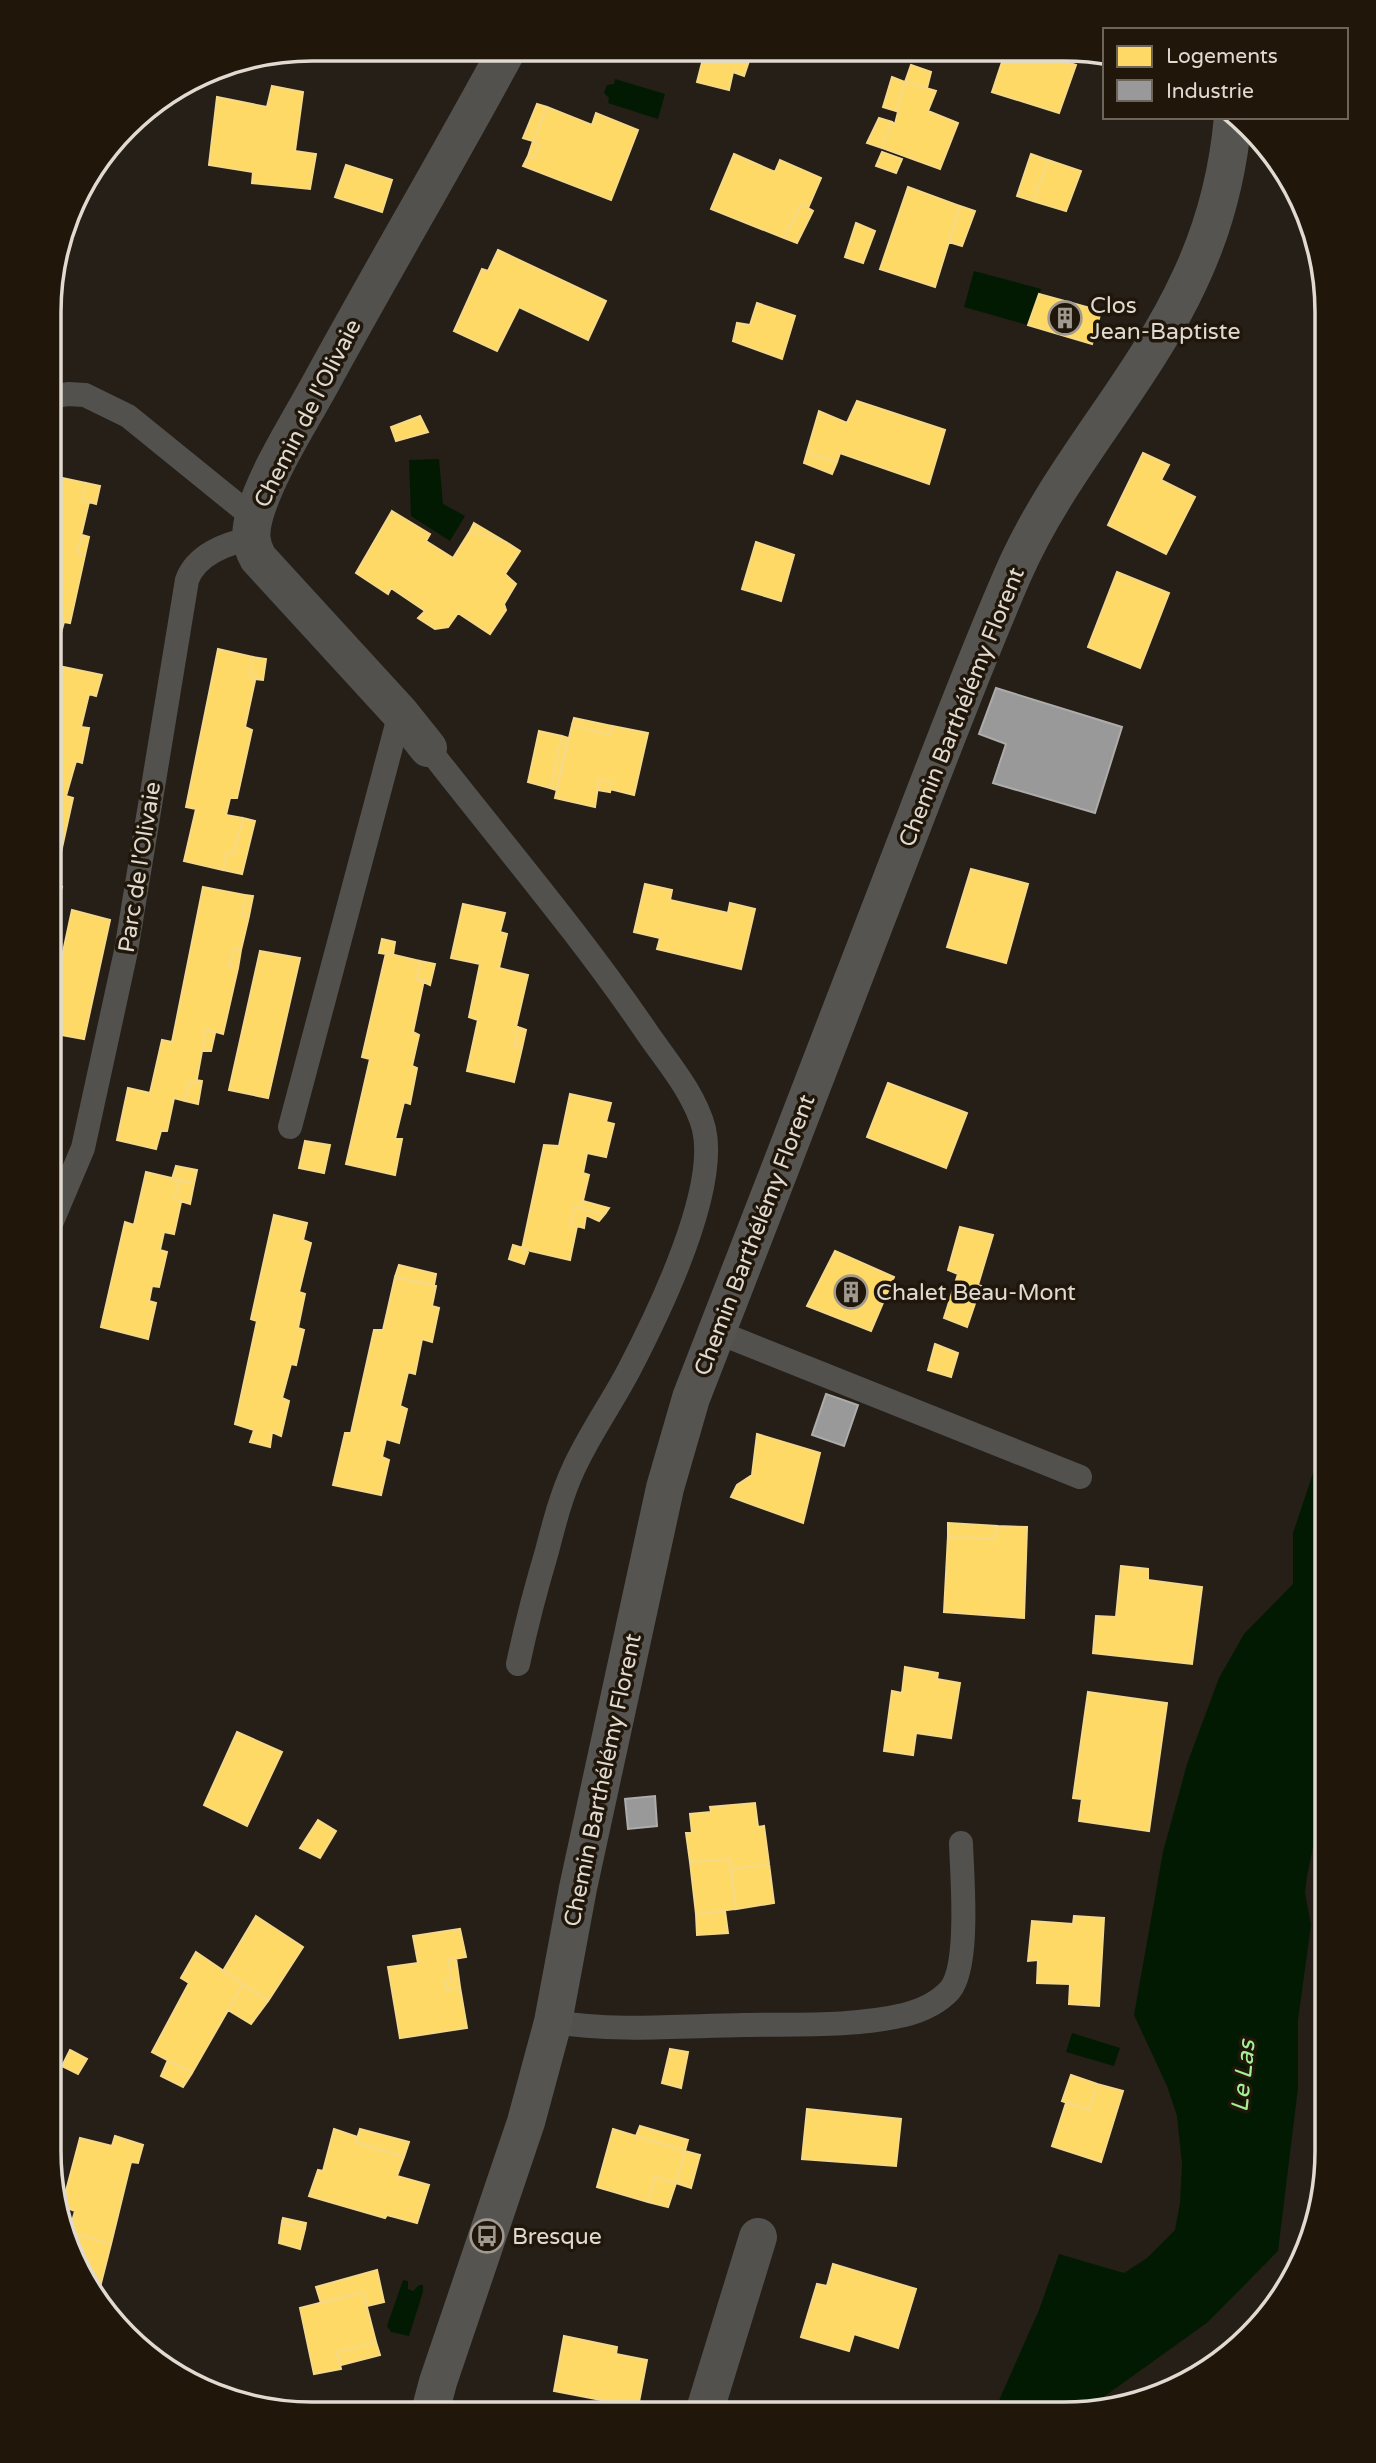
<svg xmlns="http://www.w3.org/2000/svg" width="1376" height="2463" viewBox="0 0 1376 2463" font-family="'Varela Round',sans-serif">
<style>
.water{fill:#031a02}
.homes{fill:#ffd966;stroke:#f6d986;stroke-width:2}
.industry{fill:#999;stroke:#aeacaa;stroke-width:2}
.lines{fill:none;stroke-linecap:round;stroke-linejoin:round}
.lane{stroke:#52514e;stroke-width:24}
.street{stroke:#52514e;stroke-width:38}
.secondary{stroke:#555450;stroke-width:38}
.labels{text-anchor:middle;stroke-width:7;stroke-linejoin:round;paint-order:stroke}
.poi-label{font-size:23px;fill:#e0dad1;stroke:#20160a;text-anchor:start}
.street-label{font-size:23px;fill:#e0dad1;stroke:#20160a}
.water-label{font-size:24px;font-style:italic;fill:#a3f195;stroke:#20160a}
.rim{fill:none;stroke:#e0dad1;stroke-width:3.5}
</style>
<rect width="100%" height="100%" fill="#251f18"/>
<!-- water -->
<path class="water" d="M615,79L665,94L658,119L608,103L609,98L604,93L607,85L614,84Z
M974,271L1041,289L1028,325L964,307Z
M439,459L443,504L465,516L450,541L411,516L409,460Z
M1327,1431V1803L1318,1823L1307,1876L1305,1893L1311,1925L1298,2020V2088L1278,2251L1208,2322L1098,2401L1094,2409L1064,2414H993L1039,2310L1059,2254L1124,2273L1147,2258L1175,2230L1180,2203L1182,2164L1177,2116L1167,2086L1134,2015L1163,1852L1187,1764L1219,1678L1244,1634L1293,1584V1533Z
M1072,2033L1120,2048L1114,2066L1066,2052Z
M403,2280L408,2281V2289L413,2291L419,2285H423V2292L409,2336L391,2332L387,2326Z"/>
<!-- homes -->
<path class="homes" d="M705,51L752,52L744,76L733,72L729,90L697,82Z
M1005,53L1039,54L1076,65L1059,113L992,92Z
M911,65L931,72L927,88L905,82Z
M892,77L905,82L896,111L883,107Z
M905,82L936,91L928,111L958,123L940,169L882,148L892,122L895,124L898,112L896,111Z
M272,86L303,92L295,151L316,154L310,189L252,183L253,172L209,165L217,97L267,107Z
M537,104L547,107L533,141L523,138Z
M547,107L592,125L596,113L638,130L611,200L523,166L528,156L534,158L540,144L533,141Z
M879,118L892,122L882,148L867,143Z
M533,141L540,144L534,158L528,156Z
M882,152L902,159L896,173L876,166Z
M734,154L775,172L780,160L821,178L808,208L801,204L784,238L711,209Z
M1031,154L1048,160L1033,201L1017,196Z
M1048,160L1081,171L1066,211L1033,201Z
M346,165L392,180L382,212L335,197Z
M908,187L960,206L935,287L880,269Z
M801,204L813,211L797,243L784,238Z
M960,206L975,211L962,246L949,242Z
M856,223L875,231L863,263L845,257Z
M498,250L606,301L588,340L519,307L497,351L454,331L482,269L488,271Z
M1039,294L1101,311L1092,344L1028,325Z
M757,303L795,316L782,359L733,341L737,323L750,325Z
M857,401L945,430L929,484L840,453L837,462L807,452L819,411L847,423Z
M420,416L428,432L396,441L391,427Z
M807,452L837,462L832,474L804,463Z
M1143,453L1169,465L1161,480L1195,497L1166,554L1108,525Z
M53,476L86,483L82,500L89,502L77,553L85,555L70,623L64,622L59,640L51,637Z
M86,483L100,486L96,504L82,500Z
M392,511L430,534L426,541L453,558L470,531L506,542L520,551L505,574L516,584L504,604L506,610L490,634L458,613L448,627L435,629L418,618L425,611L391,588L388,594L356,573Z
M474,523L506,542L470,531Z
M82,535L89,537L85,555L77,553Z
M756,542L794,555L781,601L742,589Z
M1117,572L1169,593L1140,668L1088,647Z
M218,649L253,657L250,675L256,676L245,727L252,730L237,798H230L226,815L243,818L234,853L227,852L223,870L184,861L196,809L186,807Z
M253,657L266,659L263,680L255,679L256,676L250,675Z
M54,665L102,675L96,696L89,694L81,727L89,728L82,763L76,761L66,796L73,798L54,884L50,883L51,679Z
M574,718L612,726L610,735L572,725Z
M572,725L610,735L612,726L648,733L634,795L610,789L612,782L599,779L595,807L555,798Z
M539,731L562,736L550,788L528,782Z
M562,736L568,738L556,790L550,788Z
M599,779L612,782L610,792L597,790Z
M243,818L255,821L242,874L223,870L227,852L234,853Z
M971,869L1028,884L1006,963L947,947Z
M50,883L62,887L58,899L50,898Z
M645,884L672,890L670,900L728,913L730,903L755,909L741,969L657,949L660,938L634,932Z
M203,887L245,895L242,915L249,916L241,950L234,948L229,966L238,968L223,1034L206,1029L196,1084L189,1082L185,1101L174,1098L167,1131H161L156,1149L117,1140L128,1088L150,1093L162,1040L172,1042Z
M245,895L253,896L249,916L242,915Z
M463,904L505,913L500,932L507,934L499,968L528,975L516,1027H518L514,1046L522,1048L514,1082L467,1071L478,1020L469,1017L480,964L451,958Z
M72,910L110,920L84,1039L50,1033V1012Z
M382,939L395,942L393,955L379,953Z
M234,948L241,950L238,968L229,966Z
M260,951L300,958L268,1098L229,1090Z
M386,953L420,961L417,979L424,980L413,1032L419,1035L412,1066L417,1068L410,1104L404,1102L395,1139H402L395,1175L346,1164L370,1059L362,1057Z
M420,961L435,964L430,985L417,979Z
M518,1027L526,1030L522,1048L514,1046Z
M206,1029L215,1033L211,1051H202Z
M196,1080L202,1081L198,1104L185,1101L189,1082L196,1084Z
M888,1083L967,1113L946,1168L867,1137Z
M570,1094L611,1103L606,1122L614,1124L606,1157L587,1153L583,1173L589,1175L581,1209L575,1206L570,1224L577,1226L570,1260L522,1249L544,1145L559,1146Z
M305,1141L330,1145L324,1173L299,1168Z
M176,1166L197,1170L194,1184L172,1179Z
M146,1172L180,1180L174,1199L181,1202L174,1234L164,1232L160,1250L167,1252L159,1287L152,1286L149,1301L156,1303L148,1339L101,1327L125,1222L134,1225Z
M180,1180L194,1184L190,1204L174,1199Z
M583,1201L609,1208L605,1214L581,1209Z
M575,1206L581,1209L605,1214L599,1221L586,1215L584,1228L570,1224Z
M274,1215L307,1223L303,1240L311,1243L299,1292L305,1294L298,1328L304,1330L296,1365L291,1364L282,1398L289,1401L281,1436L272,1432L270,1447L250,1442L254,1430L235,1424L257,1321L251,1319Z
M960,1227L993,1235L978,1285L981,1286L967,1327L944,1318L958,1274L948,1270Z
M513,1245L529,1250L524,1264L509,1259Z
M835,1251L894,1277L871,1331L807,1306Z
M399,1265L436,1274L434,1285L395,1277Z
M395,1277L436,1286L432,1306L439,1308L432,1342L422,1339L415,1374L408,1372L400,1406L407,1409L399,1443L386,1439L382,1457L389,1460L381,1495L333,1485L345,1433H351L374,1330H383Z
M935,1344L958,1353L951,1377L928,1370Z
M757,1434L820,1453L803,1523L731,1497L737,1485L752,1475Z
M948,1523L997,1526L995,1539L948,1536Z
M997,1526L1027,1527L1024,1618L944,1612L948,1536L995,1539Z
M1121,1566L1148,1569V1580L1202,1587L1192,1664L1093,1653L1096,1616L1116,1617Z
M905,1667L938,1673L937,1679L960,1683L951,1738L916,1733L913,1755L884,1751L892,1691L902,1693Z
M1088,1692L1167,1703L1149,1831L1079,1821L1082,1799L1073,1798Z
M237,1732L282,1752L247,1826L204,1805Z
M755,1803L758,1827L764,1826L769,1864L731,1869L729,1859L690,1862L686,1833H692L690,1814L711,1812L710,1807Z
M318,1820L336,1831L320,1858L300,1848Z
M729,1859L736,1909L696,1914L690,1862Z
M769,1864L774,1903L736,1909L731,1869Z
M725,1911L728,1933L697,1935L696,1914Z
M256,1916L303,1947L268,2001L223,1971Z
M1074,1916L1104,1918L1099,2006L1069,2004L1070,1984L1037,1983L1038,1960L1028,1961L1032,1921L1073,1924Z
M460,1929L466,1957L448,1960L452,1980L445,1981L447,1990L460,1987L467,2028L400,2038L388,1967L418,1963L413,1936Z
M196,1952L243,1984L192,2073L152,2052L189,1983L181,1978Z
M456,1958L460,1987L447,1990L445,1981L452,1980L448,1960Z
M243,1984L268,2001L251,2024L228,2010Z
M670,2049L688,2052L681,2088L662,2083Z
M70,2050L87,2059L78,2074L62,2066Z
M168,2060L192,2073L183,2087L161,2076Z
M1071,2075L1097,2084L1089,2110L1062,2101Z
M1097,2084L1123,2091L1101,2162L1052,2146L1066,2103L1089,2110Z
M807,2109L901,2119L896,2166L802,2159Z
M640,2126L688,2140L685,2151L636,2136Z
M334,2129L358,2137L356,2142L404,2157L397,2176L429,2185L417,2223L387,2215L385,2218L309,2196L318,2170L323,2171Z
M360,2129L409,2142L404,2157L356,2142Z
M613,2129L685,2151L676,2183L655,2177L648,2202L597,2187Z
M115,2136L143,2145L138,2163L131,2162L111,2244L69,2232L75,2211L62,2206L80,2138L112,2146Z
M685,2151L700,2155L691,2188L676,2183Z
M655,2177L676,2183L668,2207L648,2202Z
M283,2218L306,2223L305,2229L282,2222Z
M282,2222L305,2229L300,2249L279,2243Z
M69,2232L111,2244L97,2299L66,2242Z
M833,2264L916,2289L898,2348L854,2334L849,2351L801,2337L817,2284L827,2286Z
M377,2270L384,2302L367,2306L363,2292L321,2303L316,2287Z
M363,2292L376,2342L337,2352L341,2369L314,2374L300,2308Z
M564,2336L617,2347L616,2354L647,2360L638,2407L554,2391Z
M376,2342L380,2355L341,2365L337,2352Z"/>
<!-- industry -->
<path class="industry" d="M996,688L1122,727L1095,813L993,783L1006,744L979,734Z
M826,1394L858,1405L844,1446L812,1435Z
M655,1796L657,1826L628,1829L625,1799Z"/>
<g class="lines">
<!-- lane -->
<path class="lane" d="M51,397L68,394L85,395L128,416L244,510L254,515
M428,748C502,843 580,934 648,1034C668,1063 695,1094 704,1129C718,1191 659,1312 630,1368C612,1403 589,1434 573,1470C561,1496 554,1524 547,1551C536,1588 526,1626 518,1664
M290,1127L400,713
M50,1226L83,1148L126,951L187,580C196,555 226,543 251,539
M717,1332L1080,1477
M553,2022C616,2032 681,2026 744,2025C797,2024 852,2027 904,2015C920,2011 938,2003 950,1990C970,1965 962,1877 961,1843"/>
<!-- street -->
<path class="street" d="M428,748L400,713L258,558C250,544 250,532 254,517C266,473 301,420 323,379C383,269 447,161 507,50
M704,2413L758,2237"/>
<!-- secondary -->
<path class="secondary" d="M430,2412L438,2382L526,2122L553,2022L578,1888L665,1488L691,1398C758,1226 825,1053 891,881C931,778 969,675 1013,574C1059,468 1142,384 1190,279C1214,228 1228,174 1233,117"/>
</g>
<!-- icons -->
<defs>
<symbol id="building-ring" viewBox="-11 -11 22 22"><circle r="9.5" fill="#20160a" stroke="#9f9990" stroke-width="1.5"/><path d="M-4-6H4V6H1V3H-1V6H-4ZM-2.5-4.3h1.7v1.8h-1.7ZM.8-4.3h1.7v1.8H.8ZM-2.5-1h1.7V.8h-1.7ZM.8-1h1.7V.8H.8Z" fill="#9f9990"/></symbol>
<symbol id="bus-ring" viewBox="-11 -11 22 22"><circle r="9.5" fill="#20160a" stroke="#9f9990" stroke-width="1.5"/><path d="M-5-6H5V4H4V6H2V4H-2V6H-4V4H-5ZM-3.5-4V0h7V-4ZM-3.5 1.2v1.5H-2V1.2ZM2 1.2v1.5H3.5V1.2Z" fill="#9f9990"/></symbol>
</defs>
<g fill-rule="evenodd">
<use href="#building-ring" x="1046" y="299" width="38" height="38"/>
<use href="#building-ring" x="832" y="1273" width="38" height="38"/>
<use href="#bus-ring" x="468" y="2217" width="38" height="38"/>
</g>
<g class="labels">
<!-- poi labels -->
<g class="poi-label">
<text x="1090" y="313">Clos<tspan x="1090" dy="26">Jean-Baptiste</tspan></text>
<text x="876" y="1300">Chalet Beau-Mont</text>
<text x="512" y="2244">Bresque</text>
</g>
<!-- street labels -->
<g class="street-label">
<text transform="translate(307 413) rotate(-63)" y="8">Chemin de l'Olivaie</text>
<text transform="translate(961 707) rotate(-68)" y="8">Chemin Barthélémy Florent</text>
<text transform="translate(139 867) rotate(-81)" y="8">Parc de l'Olivaie</text>
<text transform="translate(754 1235) rotate(-69)" y="8">Chemin Barthélémy Florent</text>
<text transform="translate(602 1780) rotate(-78)" y="8">Chemin Barthélémy Florent</text>
</g>
<!-- water labels -->
<g class="water-label">
<text transform="translate(1243 2076) rotate(-84)" y="8">Le Las</text>
</g>
</g>
<!-- crop -->
<path d="M0 0H1376V2463H0ZM312 61H1064A251 251 0 0 1 1315 312V2151A251 251 0 0 1 1064 2402H312A251 251 0 0 1 61 2151V312A251 251 0 0 1 312 61Z" fill="#20160a" fill-rule="evenodd"/>
<path class="rim" d="M312 61H1064A251 251 0 0 1 1315 312V2151A251 251 0 0 1 1064 2402H312A251 251 0 0 1 61 2151V312A251 251 0 0 1 312 61Z"/>
<!-- legend -->
<rect x="1103" y="28" width="245" height="91" fill="#20160a" stroke="#6d645a" stroke-width="2"/>
<rect x="1117" y="46" width="35" height="21" fill="#ffd966" stroke="#6d645a" stroke-width="2"/>
<text x="1166" y="63" font-size="21" fill="#e0dad1">Logements</text>
<rect x="1117" y="80" width="35" height="21" fill="#999999" stroke="#6d645a" stroke-width="2"/>
<text x="1166" y="98" font-size="21" fill="#e0dad1">Industrie</text>
</svg>
